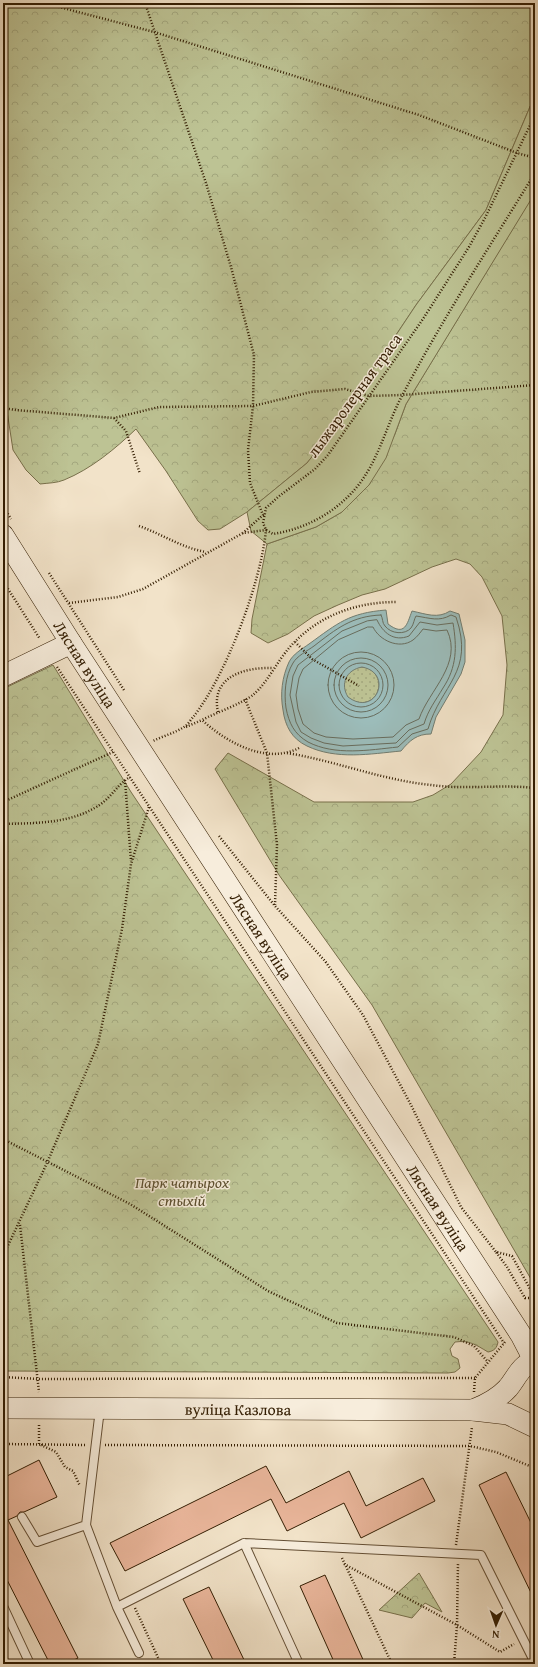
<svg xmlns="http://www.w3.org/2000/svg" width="538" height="1667" viewBox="0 0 538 1667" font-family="'Gentium Book Plus',serif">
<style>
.grass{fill:url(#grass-dots);stroke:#78704b}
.forest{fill:url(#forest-crowns);stroke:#78704b}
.garden{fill:#bdc394;stroke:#78704b}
.water{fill:#9cbdbb;stroke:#727d71;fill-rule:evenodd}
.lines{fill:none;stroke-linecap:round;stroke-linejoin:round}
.shore{stroke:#686d5e;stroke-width:1}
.building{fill:#eab69b;stroke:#331d02}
.lane-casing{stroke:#634e34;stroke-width:10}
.secondary-casing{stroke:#331d02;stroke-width:22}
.path{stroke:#331d02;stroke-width:2.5;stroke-dasharray:1 2;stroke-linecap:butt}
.lane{stroke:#f7eddc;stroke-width:8}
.secondary{stroke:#f7eddc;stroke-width:21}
.labels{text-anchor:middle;stroke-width:3;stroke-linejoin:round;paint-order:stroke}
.street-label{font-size:16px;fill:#331d02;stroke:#f7eddc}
.park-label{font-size:16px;font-style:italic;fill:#5c4f2e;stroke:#f7eddc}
</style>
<defs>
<pattern id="grass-dots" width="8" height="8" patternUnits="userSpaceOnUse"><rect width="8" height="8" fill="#bdc394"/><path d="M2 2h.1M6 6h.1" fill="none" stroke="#a3a77e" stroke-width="1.8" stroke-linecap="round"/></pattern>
<pattern id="forest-crowns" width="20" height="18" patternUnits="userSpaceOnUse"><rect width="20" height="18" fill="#bdc394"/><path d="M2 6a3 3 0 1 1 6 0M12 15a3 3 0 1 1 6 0" fill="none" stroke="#a3a77e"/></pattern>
</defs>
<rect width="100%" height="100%" fill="#f2e3c9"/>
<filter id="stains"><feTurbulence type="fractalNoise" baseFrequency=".005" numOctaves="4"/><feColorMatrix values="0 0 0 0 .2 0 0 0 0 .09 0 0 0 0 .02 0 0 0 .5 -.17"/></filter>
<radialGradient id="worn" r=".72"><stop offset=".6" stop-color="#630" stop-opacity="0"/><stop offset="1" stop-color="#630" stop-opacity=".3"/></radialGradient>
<!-- grass -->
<path class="grass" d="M343 685a18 18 0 1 1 36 0a18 18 0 1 1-36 0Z"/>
<!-- forest -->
<path class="forest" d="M3,3H535V95L486,210L416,305L330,434L307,463L247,512L220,529L208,530L198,521L166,471L136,429C115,449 91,469 64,480C57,483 48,483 40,484L26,470L13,450L7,411L3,407Z
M535,192V1286L372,1005L279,875L215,769L228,753L314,802H413L433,795L451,784L481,752L503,715L507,665L502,616L482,577L470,564L456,559L432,567L385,589L362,595L338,605L314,616L288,634L268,643L251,633L252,619L267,544L316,527L342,512L369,485L395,434L406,404Z
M53,665L131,792L498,1342C497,1348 494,1351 488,1352C476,1345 470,1340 455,1342L450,1349L452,1356L458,1359L460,1368L455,1372L448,1373L3,1371V689Z
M419,1573L442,1612L425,1603L412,1618L379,1610Z"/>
<!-- garden -->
<path class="garden" d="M535,95V193L406,404L386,458L369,485L342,512L316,527L267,544L251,531L247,512L307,463L330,434L416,305L486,210Z"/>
<!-- water -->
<path class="water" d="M386,610L388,624C405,637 407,624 412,611C426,614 438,619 450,611L459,614L465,640V662L461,674L436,717L431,734C417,734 410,740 401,751C370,754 336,760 307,746C292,739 285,726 283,710C280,694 282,677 289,662C293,654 302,649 309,644C338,623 349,613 386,610ZM362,667C394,673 376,718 348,697C340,684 346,670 362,667Z"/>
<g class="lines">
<!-- shore -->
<path class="shore" d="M381,615C383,618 382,623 385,626C391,634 405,635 411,628C414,624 414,619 416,616C430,618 439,622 451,615L456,617C475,673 441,684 428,729L412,734L398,747C369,750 335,756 308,742C294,734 289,723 286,708C284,694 285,676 293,663C297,656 307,651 314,646C336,629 352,616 381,615Z
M377,620C383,633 394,642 409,636L420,622L437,625L453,623C457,647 457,667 443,688C436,700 428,710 424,724L409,730L396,743L343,746L324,743L311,738L301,732L296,722L290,695L293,676L298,665L342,631L367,621Z
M368,627H373C379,640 399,650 413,640C417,637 420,633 423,629L436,631L447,630C463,664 429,690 419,719L406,725L393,737L353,739L326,737L314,733L303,724L298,709L296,695L299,678L303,669L338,640Z
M328 685a33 33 0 1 1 66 0a33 33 0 1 1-66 0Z
M334 685a27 27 0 1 1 54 0a27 27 0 1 1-54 0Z
M339 685a22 22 0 1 1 44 0a22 22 0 1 1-44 0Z"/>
</g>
<!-- building -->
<path class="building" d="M39,1460L57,1497L24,1512H20L17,1516L8,1520L78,1658L66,1664H50L3,1572V1478Z
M266,1466L286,1503L349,1471L366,1506L423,1478L435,1501L361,1538L344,1503L287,1531L271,1499L125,1571L110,1543Z
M506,1472L535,1531V1601L479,1485Z
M325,1575L365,1664H335L300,1586Z
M209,1587L246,1664H215L183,1599Z"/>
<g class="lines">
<defs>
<path id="lane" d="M100,1409L86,1525L117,1607
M22,1517L37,1542L86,1525
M244,1543L299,1664
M3,1606L30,1664
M139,1653L117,1607L244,1543L481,1555L535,1663"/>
<g id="secondary">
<path id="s1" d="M3,535L71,643L521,1335L534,1360"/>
<path d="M3,676L71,643"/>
<path id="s2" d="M3,1408L473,1410L508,1414L535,1427"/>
<path d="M473,1410C486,1405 498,1399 508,1388C517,1377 520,1366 535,1360"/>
</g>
</defs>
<!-- lane casing -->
<use href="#lane" class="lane-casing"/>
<!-- secondary casing -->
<use href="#secondary" class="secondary-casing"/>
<!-- path -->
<path class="path" d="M44,3L154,32L419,115L517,153L535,158
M145,3L206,183L231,267L254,355L253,406L248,450L250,483L263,515L243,533
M535,115L486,216L469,247L423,319L328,455L315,469L278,497L266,508L263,523L266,530L273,534C305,529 335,513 356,488C379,461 386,425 403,394C443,318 490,246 535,173
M531,124L535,130
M3,408L16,410L114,418L159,407L253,406L311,392L345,389L369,396L402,395L535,385
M114,418L126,431L140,474
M3,506L11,519
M139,526C162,534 182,548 206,552
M49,573L124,690
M3,581L40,639
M69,603L118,597L143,589L243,533L266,530C261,583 226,675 194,716C191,719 188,725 184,727C175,733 163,736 153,741
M295,642L312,659L359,686
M57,667L504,1343
M245,699L267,753L277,845L275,905
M218,712C210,676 246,667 273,668
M186,727L202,720
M299,748C266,765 226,742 202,720C215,713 244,703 254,694C267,683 277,662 289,648C317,616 355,602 397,602
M287,753C336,761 382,780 431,785C465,790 501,784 535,788
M125,780L131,861
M3,802L113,752
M3,824C36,823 72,824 101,804C112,796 118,784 130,777
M219,836L275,906L325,961L363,1015L411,1105L461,1207L496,1252L512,1256L535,1298H525L507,1267L496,1252
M3,1139L130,1204L268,1291L337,1323L454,1337L474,1346L488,1362
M20,1225L39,1392
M3,1256L47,1163L98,1044L122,929L131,864L149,807
M3,1377L39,1379L475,1378
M474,1392L475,1378L505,1342
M39,1425V1444L56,1452L65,1467L73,1471L80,1486
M3,1444L86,1445
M105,1445L470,1446L496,1452L532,1467L535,1470
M456,1545L472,1427
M342,1558L392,1664
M344,1564L457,1625L500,1652L514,1644
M135,1608L161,1664
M454,1664L457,1625L458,1563"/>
<!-- lane -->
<use href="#lane" class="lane"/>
<!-- secondary -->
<use href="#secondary" class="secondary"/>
</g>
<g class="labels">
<!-- street labels -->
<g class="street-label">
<text transform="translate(354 395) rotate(-54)" y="6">лыжаролерная траса</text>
<text dy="6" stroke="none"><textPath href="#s1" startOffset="153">Лясная вуліца</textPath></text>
<text dy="6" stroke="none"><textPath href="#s1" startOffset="477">Лясная вуліца</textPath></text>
<text dy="6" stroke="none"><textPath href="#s1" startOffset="801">Лясная вуліца</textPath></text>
<text dy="6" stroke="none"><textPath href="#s2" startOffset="235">вуліца Казлова</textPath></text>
</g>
<!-- park labels -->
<g class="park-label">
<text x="182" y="1188">Парк чатырох<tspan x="182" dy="18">стыхій</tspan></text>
</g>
</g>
<!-- margin -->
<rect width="538" height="1667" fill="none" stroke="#f2e3c9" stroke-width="16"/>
<rect x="4" y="4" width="530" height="1659" fill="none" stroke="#331d02" stroke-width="2"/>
<rect x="8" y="8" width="522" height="1651" fill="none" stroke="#331d02"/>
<!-- north arrow -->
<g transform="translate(496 1625) rotate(182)" stroke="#f7eddc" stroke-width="3" paint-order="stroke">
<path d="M0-3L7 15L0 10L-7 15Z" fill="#331d02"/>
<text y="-6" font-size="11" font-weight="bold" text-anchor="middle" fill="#331d02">N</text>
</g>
<rect width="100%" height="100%" filter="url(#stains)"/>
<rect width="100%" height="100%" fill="url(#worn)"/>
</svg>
